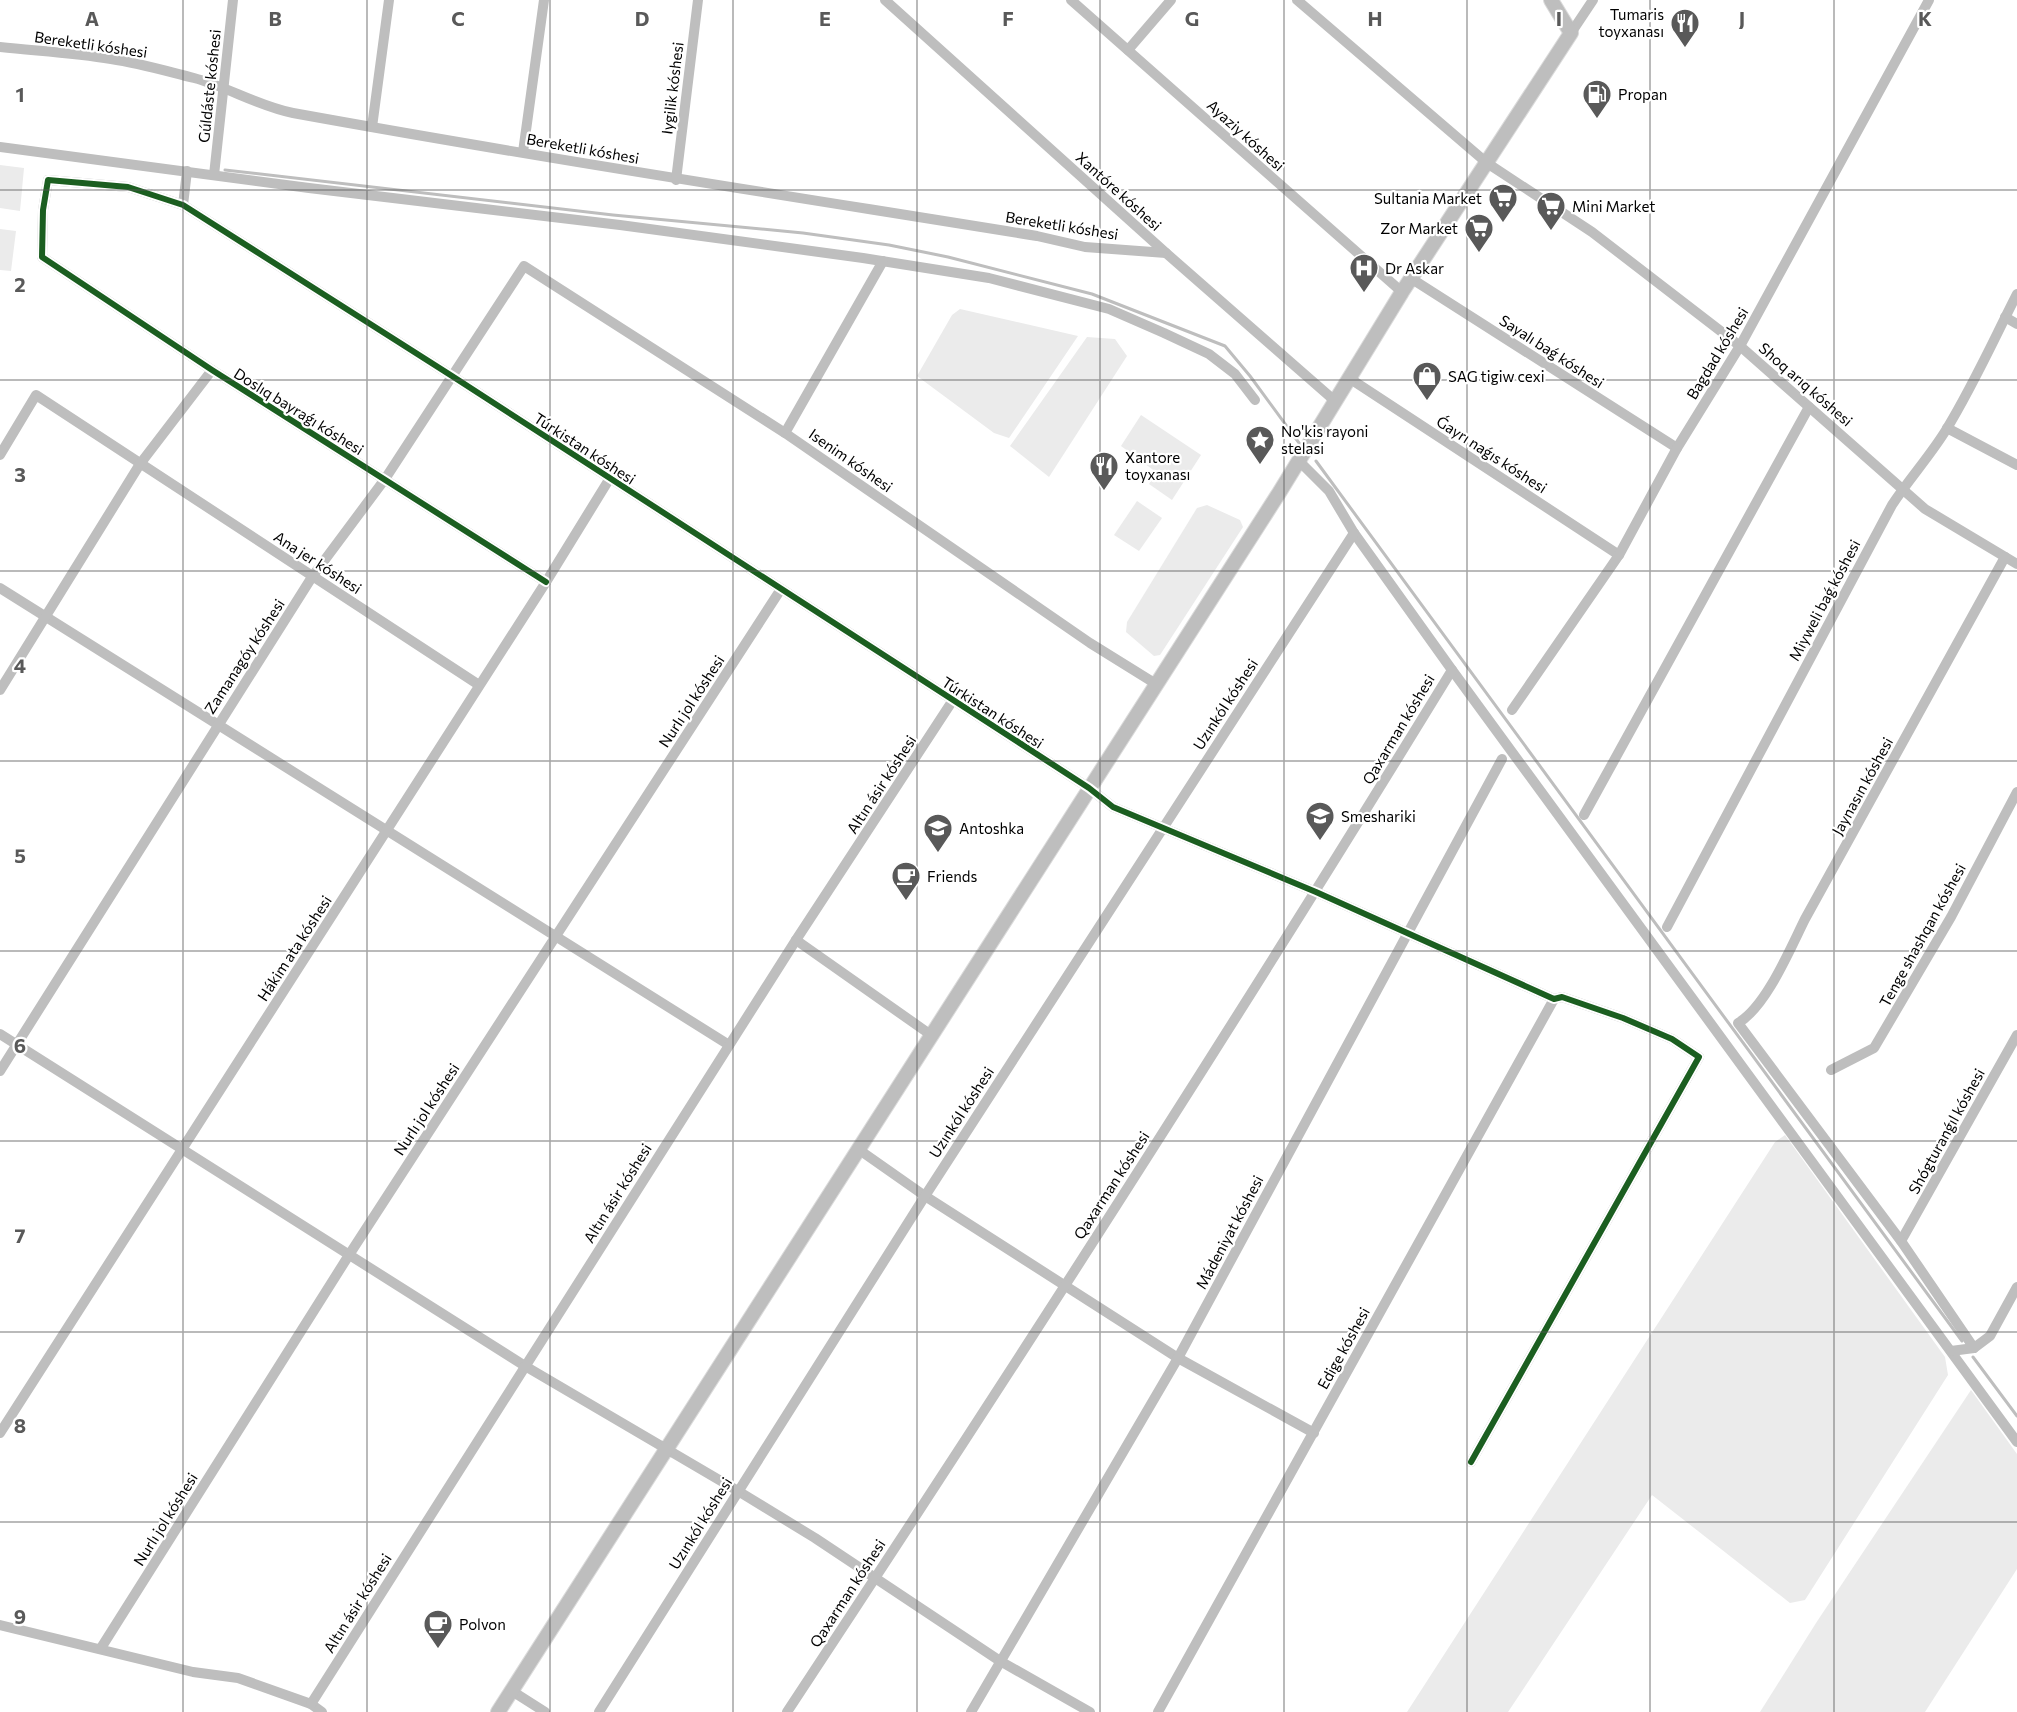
<svg xmlns="http://www.w3.org/2000/svg" width="2017" height="1712" font-family="Commissioner,sans-serif">
	<style>
		.green { fill: #ebebeb }
		.lines { fill: none; stroke-linecap: round; stroke-linejoin: round }
		.stream { stroke: #bebebe; stroke-width: 3 }
		.major-casing { stroke: #dbdbdb; stroke-width: 16 }
		.minor { stroke: #bebebe; stroke-width: 10 }
		.major { stroke: #bebebe; stroke-width: 14 }
		.cycleway-casing { stroke: #fff; stroke-width: 10 }
		.cycleway { stroke: #1b5e20; stroke-width: 6 }
		.grid { fill: none; stroke: #595959; stroke-width: 1.5; stroke-opacity: 0.55 }
		.labels { text-anchor: middle; dominant-baseline: central; stroke-width: 4.5; stroke-linejoin: round; paint-order: stroke }
		.poi-label { font-size: 15px; fill: #000; stroke: #fff; text-anchor: start }
		.street-label { font-size: 15px; fill: #000; stroke: #fff }
		.grid-label { font-size: 20px; text-anchor: middle; font-weight: bold; fill: #595959; stroke: #fff; stroke-width: 4.5; stroke-linejoin: round; paint-order: stroke }
	</style>
	<rect width="100%" height="100%" fill="#fff"/>
	<!-- green -->
	<g class="green">
		<path d="M 0,165 L 24,168 L 20,211 L 0,208 Z"/>
		<path d="M 0,229 L 16,231 L 11,271 L 0,270 Z"/>
		<path d="M 960,309 L 1078,336 L 1009,438 L 994,433 L 917,376 L 952,315 Z"/>
		<path d="M 1087,337 L 1115,339 L 1127,356 L 1049,477 L 1010,446 Z"/>
		<path d="M 1141,415 L 1201,455 L 1172,500 L 1149,484 L 1156,472 L 1121,446 Z"/>
		<path d="M 1137,501 L 1162,518 L 1139,551 L 1114,535 Z"/>
		<path d="M 1207,505 L 1240,520 L 1243,527 L 1160,655 L 1154,656 L 1126,632 L 1127,622 L 1197,508 Z"/>
		<path d="M 1785,1135 L 1945,1357 L 1948,1375 L 1805,1600 L 1790,1603 L 1652,1495 L 1508,1712 L 1407,1712 L 1775,1142 Z"/>
		<path d="M 1971,1390 L 2017,1454 L 2017,1569 L 1925,1712 L 1760,1712 L 1816,1623 Z"/>
	</g>
	<g class="lines">
		<!-- stream -->
		<g class="stream">
			<path d="M 225,170 L 613,215 L 803,233 L 889,245 L 948,257 L 1092,294 L 1225,346 L 1250,376 L 1302,447"/>
			<path d="M 1316,461 L 1962,1341"/>
			<path d="M 1973,1357 L 2017,1416"/>
		</g>
		<!-- major casing -->
		<g class="major-casing">
			<path id="major" d="M 498,1712 L 1279,493 L 1402,292 L 1571,33 L 1551,0"/>
		</g>
		<!-- minor -->
		<g class="minor">
			<path d="M 885,0 L 1166,253 L 1335,401"/>
			<path d="M 1071,0 L 1402,292"/>
			<path d="M 1297,0 L 1487,163 L 1592,232 L 1740,346 L 1925,509 L 2017,564"/>
			<path d="M 1571,33 L 1593,0"/>
			<path d="M 0,47 C 37,51 74,53 111,59 C 139,63 166,71 194,78 C 228,87 258,106 293,113 C 541,158 789,196 1037,236 L 1085,247 L 1166,253"/>
			<path d="M 1128,50 L 1171,0"/>
			<path d="M 372,127 L 389,0"/>
			<path d="M 0,147 L 309,188 L 620,225 L 863,258 L 989,278 L 1109,309 L 1164,333 L 1209,354 L 1235,374 L 1255,400"/>
			<path d="M 523,152 L 544,0"/>
			<path d="M 214,175 L 233,0"/>
			<path d="M 676,180 L 698,0"/>
			<path d="M 183,205 L 187,171"/>
			<path d="M 1412,279 L 1677,448"/>
			<path d="M 2005,317 L 2017,324"/>
			<path d="M 1349,378 L 1619,555"/>
			<path d="M 1947,428 L 2017,465"/>
			<path d="M 785,433 L 883,261"/>
			<path d="M 0,455 L 36,395 L 479,685"/>
			<path d="M 1299,461 L 1329,491 L 1354,533 L 1452,670 L 2017,1442"/>
			<path d="M 546,582 L 212,370 L 42,257 L 43,210 L 48,180 L 128,187 L 183,205 L 452,376 L 964,707 L 1089,788 L 1113,807 L 1316,892 L 1554,999 L 1562,997 L 1623,1018 L 1672,1039 L 1699,1057 L 1471,1462"/>
			<path d="M 0,588 L 729,1045"/>
			<path d="M 0,690 L 140,464 L 212,370"/>
			<path d="M 1512,710 L 1619,555 L 1677,448 L 1740,346 L 1929,0"/>
			<path d="M 1584,815 L 1809,407"/>
			<path d="M 1667,927 L 1892,505 C 1909,479 1930,456 1946,430 C 1973,386 1994,339 2017,294"/>
			<path d="M 796,940 L 931,1035"/>
			<path d="M 0,1034 L 525,1366 L 738,1491 L 815,1538 L 1000,1661 L 1090,1712"/>
			<path d="M 1831,1070 L 1874,1048 L 1951,917 L 2017,792"/>
			<path d="M 0,1071 L 312,577 L 385,479 L 524,266 L 785,433 L 1090,643 L 1156,684"/>
			<path d="M 858,1149 L 925,1196 L 1178,1358 L 1314,1433"/>
			<path d="M 1901,1241 L 2017,1035"/>
			<path d="M 1974,1348 L 1901,1241 L 1738,1023 C 1766,1007 1790,949 1805,919 L 2005,557"/>
			<path d="M 1951,1351 L 1974,1348 L 1990,1336 L 2017,1287"/>
			<path d="M 0,1433 L 546,582 L 610,478"/>
			<path d="M 0,1625 L 193,1672 L 238,1678 L 311,1704 L 322,1712"/>
			<path d="M 101,1648 L 349,1255 L 781,589"/>
			<path d="M 512,1691 L 545,1712"/>
			<path d="M 311,1704 L 796,940 L 953,700"/>
			<path d="M 599,1712 L 925,1196 L 1354,533"/>
			<path d="M 787,1712 C 1014,1368 1237,1021 1452,670"/>
			<path d="M 971,1712 L 1178,1358 L 1502,759"/>
			<path d="M 1158,1712 L 1554,999"/>
		</g>
		<!-- major -->
		<use href="#major" class="major"/>
		<!-- cycleway casing -->
		<g class="cycleway-casing">
			<path id="cycleway" d="M 546,582 L 212,370 L 42,257 L 43,210 L 48,180 L 128,187 L 183,205 L 452,376 L 964,707 L 1089,788 L 1113,807 L 1316,892 L 1554,999 L 1562,997 L 1623,1018 L 1672,1039 L 1699,1057 L 1471,1462"/>
		</g>
		<!-- cycleway -->
		<use href="#cycleway" class="cycleway"/>
	</g>
	<!-- grid -->
	<path class="grid" d="M 183,0 L 183,1712M 367,0 L 367,1712M 550,0 L 550,1712M 733,0 L 733,1712M 917,0 L 917,1712M 1100,0 L 1100,1712M 1284,0 L 1284,1712M 1467,0 L 1467,1712M 1650,0 L 1650,1712M 1834,0 L 1834,1712M 0,190 L 2017,190M 0,380 L 2017,380M 0,571 L 2017,571M 0,761 L 2017,761M 0,951 L 2017,951M 0,1141 L 2017,1141M 0,1332 L 2017,1332M 0,1522 L 2017,1522"/>
	<!-- icons -->
	<defs>
		<g id="restaurant-pin" transform="scale(1.5)"><path d="M0 17L-7.5 6A9.5 9.5 0 1 1 7.5 6Z" fill="#595959" stroke="#fff"/><path d="M-5-6h1v4h1v-4h1v4h1v-4h1v5L-1.5 .5V6h-2V.5L-5-1ZM5-6V6H3V1.5H1.5Q1.5-4 5-6Z" fill="#fff"/></g>
		<g id="fuel-pin" transform="scale(1.5)"><path d="M0 17L-7.5 6A9.5 9.5 0 1 1 7.5 6Z" fill="#595959" stroke="#fff"/><path d="M-5.5-6h7V0h2V4h1.3V-2.5L3-4.5l.8-.8L6-3V5H2.5V1h-1V6h-7ZM-4.2-4.7v3.2H.2V-4.7Z" fill="#fff"/></g>
		<g id="supermarket-pin" transform="scale(1.5)"><path d="M0 17L-7.5 6A9.5 9.5 0 1 1 7.5 6Z" fill="#595959" stroke="#fff"/><path d="M-6-5.5h2.5l.6 2H6L4.5 2H-2.5L-4.4-4H-6ZM-1.5 3.2a1.3 1.3 0 1 0 .1 0ZM3 3.2a1.3 1.3 0 1 0 .1 0Z" fill="#fff"/></g>
		<g id="hospital-pin" transform="scale(1.5)"><path d="M0 17L-7.5 6A9.5 9.5 0 1 1 7.5 6Z" fill="#595959" stroke="#fff"/><path d="M-5-5h3v3.5h4V-5h3V5h-3V1.5h-4V5h-3Z" fill="#fff"/></g>
		<g id="shop-pin" transform="scale(1.5)"><path d="M0 17L-7.5 6A9.5 9.5 0 1 1 7.5 6Z" fill="#595959" stroke="#fff"/><path d="M-5-2.5h2.3a2.7 3.5 0 0 1 5.4 0H5L5.5 6h-11ZM-1.5-2.5h3a1.5 2.3 0 0 0-3 0Z" fill="#fff"/></g>
		<g id="sight-pin" transform="scale(1.5)"><path d="M0 17L-7.5 6A9.5 9.5 0 1 1 7.5 6Z" fill="#595959" stroke="#fff"/><path d="M0-6L1.8-2.2L6-1.7L2.9 1.2L3.7 5.4L0 3.3L-3.7 5.4L-2.9 1.2L-6-1.7L-1.8-2.2Z" fill="#fff"/></g>
		<g id="school-pin" transform="scale(1.5)"><path d="M0 17L-7.5 6A9.5 9.5 0 1 1 7.5 6Z" fill="#595959" stroke="#fff"/><path d="M0-5L7-2L0 1L-7-2ZM-4 1L0 2.5L4 1V4Q0 6-4 4Z" fill="#fff"/></g>
		<g id="cafe-pin" transform="scale(1.5)"><path d="M0 17L-7.5 6A9.5 9.5 0 1 1 7.5 6Z" fill="#595959" stroke="#fff"/><path d="M-5.5-4.5H6V0H3Q3 3.5 0 3.5H-2.5Q-5.5 3.5-5.5 0ZM3-3.2v2h1.7v-2ZM-6 4.5H4V6H-6Z" fill="#fff"/></g>
	</defs>
	<g fill-rule="evenodd">
		<use href="#restaurant-pin" x="1685" y="23"/>
		<use href="#fuel-pin" x="1597" y="94"/>
		<use href="#supermarket-pin" x="1503" y="198"/>
		<use href="#supermarket-pin" x="1551" y="206"/>
		<use href="#supermarket-pin" x="1479" y="228"/>
		<use href="#hospital-pin" x="1364" y="268"/>
		<use href="#shop-pin" x="1427" y="376"/>
		<use href="#sight-pin" x="1260" y="440"/>
		<use href="#restaurant-pin" x="1104" y="466"/>
		<use href="#school-pin" x="1320" y="816"/>
		<use href="#school-pin" x="938" y="828"/>
		<use href="#cafe-pin" x="906" y="876"/>
		<use href="#cafe-pin" x="438" y="1624"/>
	</g>
	<g class="labels">
		<!-- poi labels -->
		<g class="poi-label">
			<text x="1664" y="14" text-anchor="end">Tumaris<tspan x="1664" dy="17">toyxanası</tspan></text>
			<text x="1618" y="94">Propan</text>
			<text x="1482" y="198" text-anchor="end">Sultania Market</text>
			<text x="1572" y="206">Mini Market</text>
			<text x="1458" y="228" text-anchor="end">Zor Market</text>
			<text x="1385" y="268">Dr Askar</text>
			<text x="1448" y="376">SAG tigiw cexi</text>
			<text x="1281" y="431">No'kis rayoni<tspan x="1281" dy="17">stelasi</tspan></text>
			<text x="1125" y="457">Xantore<tspan x="1125" dy="17">toyxanası</tspan></text>
			<text x="1341" y="816">Smeshariki</text>
			<text x="959" y="828">Antoshka</text>
			<text x="927" y="876">Friends</text>
			<text x="459" y="1624">Polvon</text>
		</g>
		<!-- street labels -->
		<g class="street-label">
			<text transform="translate(91 44) rotate(8)">Bereketli kóshesi</text>
			<text transform="translate(209 86) rotate(-84)">Gúldáste kóshesi</text>
			<text transform="translate(672 88) rotate(-83)">Iygilik kóshesi</text>
			<text transform="translate(1246 135) rotate(42)">Ayaziy kóshesi</text>
			<text transform="translate(583 148) rotate(10)">Bereketli kóshesi</text>
			<text transform="translate(1119 191) rotate(42)">Xantóre kóshesi</text>
			<text transform="translate(1062 225) rotate(9)">Bereketli kóshesi</text>
			<text transform="translate(1552 351) rotate(33)">Sayalı baǵ kóshesi</text>
			<text transform="translate(1717 353) rotate(-59)">Bagdad kóshesi</text>
			<text transform="translate(1806 384) rotate(41)">Shoq arıq kóshesi</text>
			<text transform="translate(299 411) rotate(32)">Doslıq bayraǵı kóshesi</text>
			<text transform="translate(585 448) rotate(33)">Túrkistan kóshesi</text>
			<text transform="translate(1492 454) rotate(33)">Ǵayrı naǵıs kóshesi</text>
			<text transform="translate(851 460) rotate(35)">Isenim kóshesi</text>
			<text transform="translate(318 562) rotate(33)">Ana jer kóshesi</text>
			<text transform="translate(1824 600) rotate(-62)">Miyweli baǵ kóshesi</text>
			<text transform="translate(244 656) rotate(-57)">Zamanagóy kóshesi</text>
			<text transform="translate(691 701) rotate(-57)">Nurlı jol kóshesi</text>
			<text transform="translate(1225 704) rotate(-57)">Uzınkól kóshesi</text>
			<text transform="translate(993 712) rotate(33)">Túrkistan kóshesi</text>
			<text transform="translate(1398 729) rotate(-59)">Qaxarman kóshesi</text>
			<text transform="translate(881 784) rotate(-57)">Altın ásir kóshesi</text>
			<text transform="translate(1862 786) rotate(-61)">Jaynasın kóshesi</text>
			<text transform="translate(1922 935) rotate(-61)">Tenge shashqan kóshesi</text>
			<text transform="translate(294 948) rotate(-57)">Hákim ata kóshesi</text>
			<text transform="translate(426 1109) rotate(-57)">Nurlı jol kóshesi</text>
			<text transform="translate(961 1112) rotate(-57)">Uzınkól kóshesi</text>
			<text transform="translate(1946 1131) rotate(-61)">Shógturanǵıl kóshesi</text>
			<text transform="translate(1111 1185) rotate(-57)">Qaxarman kóshesi</text>
			<text transform="translate(617 1193) rotate(-58)">Altın ásir kóshesi</text>
			<text transform="translate(1229 1232) rotate(-62)">Mádeniyat kóshesi</text>
			<text transform="translate(1343 1348) rotate(-61)">Edige kóshesi</text>
			<text transform="translate(165 1519) rotate(-58)">Nurlı jol kóshesi</text>
			<text transform="translate(700 1523) rotate(-58)">Uzınkól kóshesi</text>
			<text transform="translate(847 1593) rotate(-57)">Qaxarman kóshesi</text>
			<text transform="translate(357 1603) rotate(-58)">Altın ásir kóshesi</text>
		</g>
	</g>
	<g class="grid-label">
		<text x="92" y="26">A</text>
		<text x="275" y="26">B</text>
		<text x="458" y="26">C</text>
		<text x="642" y="26">D</text>
		<text x="825" y="26">E</text>
		<text x="1008" y="26">F</text>
		<text x="1192" y="26">G</text>
		<text x="1375" y="26">H</text>
		<text x="1559" y="26">I</text>
		<text x="1742" y="26">J</text>
		<text x="1925" y="26">K</text>
		<text x="20" y="102">1</text>
		<text x="20" y="292">2</text>
		<text x="20" y="482">3</text>
		<text x="20" y="673">4</text>
		<text x="20" y="863">5</text>
		<text x="20" y="1053">6</text>
		<text x="20" y="1243">7</text>
		<text x="20" y="1433">8</text>
		<text x="20" y="1624">9</text>
	</g>
</svg>
